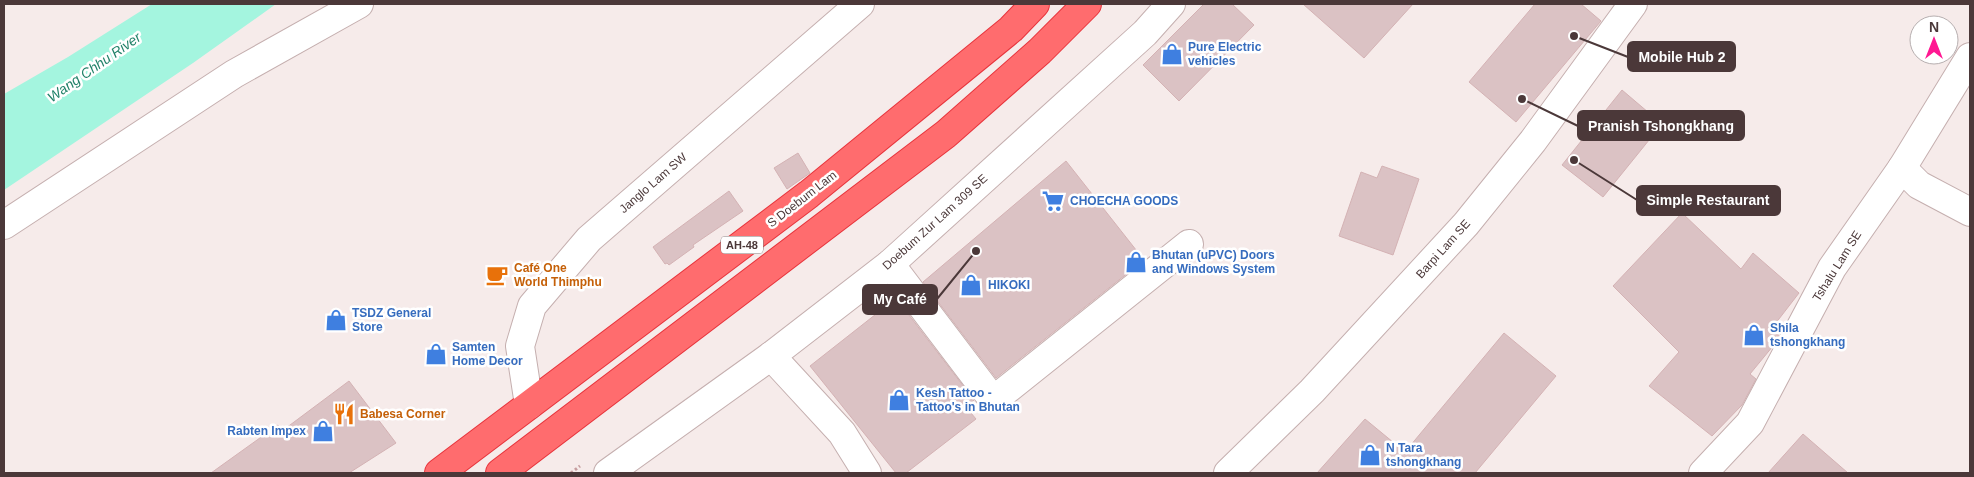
<svg xmlns="http://www.w3.org/2000/svg" width="1974" height="477" font-family="Helvetica,sans-serif">
	<style>
		.water { fill: #a4f5df }
		.building { fill: #dbc2c4; stroke: #d4b2b4 }
		.lines { fill: none; stroke-linecap: round; stroke-linejoin: round }
		.minor-casing { stroke: #c5afaf; stroke-width: 30 }
		.highway-casing { stroke: #e7343c; stroke-width: 30 }
		.path { stroke: #c59c9e; stroke-width: 3; stroke-dasharray: 2.5 2.5; stroke-linecap: butt }
		.minor { stroke: #fff; stroke-width: 28 }
		.highway { stroke: #ff6c6e; stroke-width: 28 }
		.labels { text-anchor: middle; dominant-baseline: central; stroke-width: 5; stroke-linejoin: round; paint-order: stroke }
		.shield { fill: #fff; stroke: #817474; stroke-width: 1 }
		.shield-label { font-size: 11px; font-weight: bold; fill: #4b3839 }
		.shop-label { font-size: 12px; font-weight: bold; fill: #366cbe; stroke: #fff; text-anchor: start }
		.street-label { font-size: 12px; fill: #4b3839; stroke: #fff }
		.food-label { font-size: 12px; font-weight: bold; fill: #c56008; stroke: #fff; text-anchor: start }
		.water-label { font-size: 14px; font-style: italic; fill: #218269; stroke: #fff }
		.leader { fill: none; stroke: #4b3839; stroke-width: 2 }
		.callout-dot { fill: #4b3839; stroke: #fff; stroke-width: 2 }
		.callout { fill: #4b3839; stroke: #4b3839; stroke-width: 2 }
		.callout-label { font-size: 14px; text-anchor: middle; font-weight: bold; fill: #fff }
	</style>
	<rect width="100%" height="100%" fill="#f6ebea"/>
	<!-- water -->
	<path class="water" d="M 152,4 L 276,4 L 193,63 L 4,190 L 4,94 L 68,57 Z"/>
	<!-- building -->
	<g class="building">
		<path d="M 1204,4 L 1232,4 L 1254,25 L 1179,101 L 1143,65 Z"/>
		<path d="M 1303,4 L 1413,4 L 1364,58 Z"/>
		<path d="M 1535,4 L 1581,4 L 1601,21 L 1516,122 L 1469,82 Z"/>
		<path d="M 1622,90 L 1662,124 L 1603,197 L 1562,165 Z"/>
		<path d="M 798,153 L 810,173 L 787,189 L 774,168 Z"/>
		<path d="M 1066,161 L 1144,260 L 996,378 L 923,282 Z"/>
		<path d="M 1382,166 L 1419,179 L 1393,255 L 1339,236 L 1361,172 L 1377,178 Z"/>
		<path d="M 729,191 L 743,211 L 693,245 L 694,247 L 669,265 L 667,263 L 665,264 L 653,247 Z"/>
		<path d="M 1682,213 L 1741,269 L 1753,253 L 1799,293 L 1772,328 L 1779,334 L 1773,346 L 1750,374 L 1756,379 L 1742,405 L 1712,436 L 1649,386 L 1679,352 L 1613,286 Z"/>
		<path d="M 899,302 L 974,400 L 966,407 L 976,419 L 906,473 L 896,473 L 810,366 L 885,307 L 888,311 Z"/>
		<path d="M 1504,333 L 1556,376 L 1475,473 L 1317,473 L 1365,419 L 1405,452 Z"/>
		<path d="M 349,381 L 396,443 L 349,473 L 211,473 L 278,425 L 282,431 Z"/>
		<path d="M 1803,434 L 1848,473 L 1768,473 Z"/>
	</g>
	<g class="lines">
		<!-- minor casing -->
		<g class="minor-casing">
			<g id="minor">
				<path d="M 1902,168 L 1919,185 L 1970,212"/>
				<path d="M 4,225 L 234,74 L 359,4"/>
				<path d="M 890,264 L 987,392 L 994,397 L 1000,395 L 1189,244"/>
				<path d="M 771,356 L 842,433 L 867,473"/>
				<path d="M 529,405 L 520,346 L 532,306 L 589,239 L 860,4"/>
				<path d="M 608,473 L 771,356 L 890,264 L 1145,33 L 1171,4"/>
				<path d="M 1228,473 L 1312,391 L 1466,224 L 1533,141 L 1633,4"/>
				<path d="M 1703,473 L 1750,423 L 1832,268 L 1902,168 L 1970,57"/>
			</g>
		</g>
		<!-- highway casing -->
		<g class="highway-casing">
			<g id="highway">
				<path d="M 439,473 L 809,194 L 1011,29 L 1035,4"/>
				<path d="M 500,473 L 946,134 L 1040,51 L 1087,4"/>
			</g>
		</g>
		<!-- path -->
		<path class="path" d="M 571,473 L 580,466"/>
		<!-- minor -->
		<use href="#minor" class="minor"/>
		<!-- highway -->
		<use href="#highway" class="highway"/>
	</g>
	<!-- icons -->
	<defs>
		<g id="shop-bare" transform="scale(1.725)"><path d="M-5-2.5h2.3a2.7 3.5 0 0 1 5.4 0H5L5.5 6h-11ZM-1.5-2.5h3a1.5 2.3 0 0 0-3 0Z" fill="#3f7fe0" stroke="#fff" stroke-width="2.5" paint-order="stroke"/></g>
		<g id="supermarket-bare" transform="scale(1.725)"><path d="M-6-5.5h2.5l.6 2H6L4.5 2H-2.5L-4.4-4H-6ZM-1.5 3.2a1.3 1.3 0 1 0 .1 0ZM3 3.2a1.3 1.3 0 1 0 .1 0Z" fill="#3f7fe0" stroke="#fff" stroke-width="2.5" paint-order="stroke"/></g>
		<g id="cafe-bare" transform="scale(1.725)"><path d="M-5.5-4.5H6V0H3Q3 3.5 0 3.5H-2.5Q-5.5 3.5-5.5 0ZM3-3.2v2h1.7v-2ZM-6 4.5H4V6H-6Z" fill="#e8710a" stroke="#fff" stroke-width="2.5" paint-order="stroke"/></g>
		<g id="restaurant-bare" transform="scale(1.725)"><path d="M-5-6h1v4h1v-4h1v4h1v-4h1v5L-1.5 .5V6h-2V.5L-5-1ZM5-6V6H3V1.5H1.5Q1.5-4 5-6Z" fill="#e8710a" stroke="#fff" stroke-width="2.5" paint-order="stroke"/></g>
	</defs>
	<g fill-rule="evenodd">
		<use href="#shop-bare" x="1172" y="54"/>
		<use href="#supermarket-bare" x="1053" y="201"/>
		<use href="#shop-bare" x="1136" y="262"/>
		<use href="#cafe-bare" x="497" y="275"/>
		<use href="#shop-bare" x="971" y="285"/>
		<use href="#shop-bare" x="336" y="320"/>
		<use href="#shop-bare" x="1754" y="335"/>
		<use href="#shop-bare" x="436" y="354"/>
		<use href="#shop-bare" x="899" y="400"/>
		<use href="#restaurant-bare" x="344" y="414"/>
		<use href="#shop-bare" x="323" y="431"/>
		<use href="#shop-bare" x="1370" y="455"/>
	</g>
	<g class="labels">
		<!-- shield labels -->
		<rect class="shield" x="721" y="236.5" width="42" height="17" rx="4"/>
		<g class="shield-label">
			<text x="742" y="245">AH-48</text>
		</g>
		<!-- shop labels -->
		<g class="shop-label">
			<text x="1188" y="47">Pure Electric<tspan x="1188" dy="14">vehicles</tspan></text>
			<text x="1070" y="201">CHOECHA GOODS</text>
			<text x="1152" y="255">Bhutan (uPVC) Doors<tspan x="1152" dy="14">and Windows System</tspan></text>
			<text x="988" y="285">HIKOKI</text>
			<text x="352" y="313">TSDZ General<tspan x="352" dy="14">Store</tspan></text>
			<text x="1770" y="328">Shila<tspan x="1770" dy="14">tshongkhang</tspan></text>
			<text x="452" y="347">Samten<tspan x="452" dy="14">Home Decor</tspan></text>
			<text x="916" y="393">Kesh Tattoo -<tspan x="916" dy="14">Tattoo's in Bhutan</tspan></text>
			<text x="306" y="431" text-anchor="end">Rabten Impex</text>
			<text x="1386" y="448">N Tara<tspan x="1386" dy="14">tshongkhang</tspan></text>
		</g>
		<!-- street labels -->
		<g class="street-label">
			<text transform="translate(653 183) rotate(-41)">Janglo Lam SW</text>
			<text transform="translate(802 199) rotate(-38)">S Doebum Lam</text>
			<text transform="translate(935 222) rotate(-42)">Doebum Zur Lam 309 SE</text>
			<text transform="translate(1443 249) rotate(-48)">Barpi Lam SE</text>
			<text transform="translate(1837 266) rotate(-58)">Tshalu Lam SE</text>
		</g>
		<!-- food labels -->
		<g class="food-label">
			<text x="514" y="268">Café One<tspan x="514" dy="14">World Thimphu</tspan></text>
			<text x="360" y="414">Babesa Corner</text>
		</g>
		<!-- water labels -->
		<g class="water-label">
			<text transform="translate(94 67) rotate(-35)">Wang Chhu River</text>
		</g>
	</g>
	<!-- callouts -->
	<path class="leader" d="M1574 36L1628 57M1522 99L1578 126M1574 160L1637 200M976 251L937 299"/>
	<g class="callout-dot">
		<circle cx="1574" cy="36" r="5"/>
		<circle cx="1522" cy="99" r="5"/>
		<circle cx="1574" cy="160" r="5"/>
		<circle cx="976" cy="251" r="5"/>
	</g>
	<g class="callout">
		<rect x="1628" y="42" width="107" height="29" rx="5"/>
		<rect x="1578" y="111" width="166" height="29" rx="5"/>
		<rect x="1637" y="186" width="143" height="29" rx="5"/>
		<rect x="863" y="285" width="74" height="29" rx="5"/>
	</g>
	<g class="callout-label">
		<text x="1682" y="62">Mobile Hub 2</text>
		<text x="1661" y="131">Pranish Tshongkhang</text>
		<text x="1708" y="205">Simple Restaurant</text>
		<text x="900" y="304">My Café</text>
	</g>
	<!-- border -->
	<rect width="1974" height="477" fill="none" stroke="#4b3839" stroke-width="10"/>
	<!-- north arrow -->
	<g transform="translate(1934 40)"><circle r="24" fill="#ffffff" stroke="#b7afb0"/>
	<path d="M0-4L9 19L0 12L-9 19Z" fill="#ff1892"/>
	<text y="-8" font-size="14" font-weight="bold" text-anchor="middle" fill="#4b3839">N</text>
	</g>
</svg>
